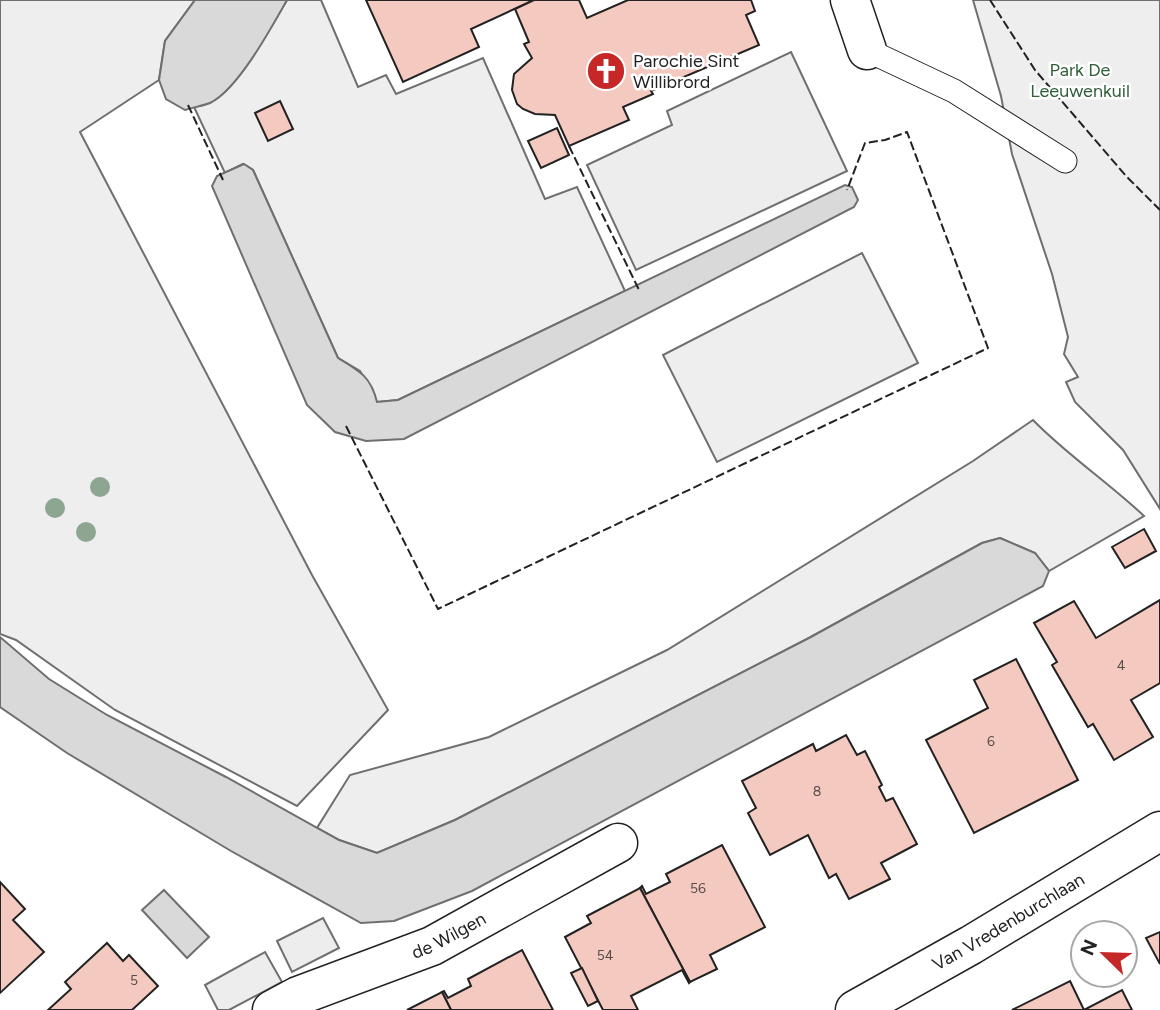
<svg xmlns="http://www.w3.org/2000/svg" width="1160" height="1010" font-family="Figtree,sans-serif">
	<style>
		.green { fill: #eee; stroke: #6f6f6f; stroke-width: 2 }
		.parking { fill: #ededed; stroke: #6f6f6f; stroke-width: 2 }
		.water { fill: #d9d9d9; stroke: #6f6f6f; stroke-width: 2 }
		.building { fill: #f3c9c0; stroke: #222; stroke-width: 2 }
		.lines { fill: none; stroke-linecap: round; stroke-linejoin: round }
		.lane-casing { stroke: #222; stroke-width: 25 }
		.street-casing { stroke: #222; stroke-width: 41 }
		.lane { stroke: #fff; stroke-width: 23 }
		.street { stroke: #fff; stroke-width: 38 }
		.fence { stroke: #222; stroke-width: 2; stroke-dasharray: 9 3.5; stroke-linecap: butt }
		.tree { fill: #8da692 }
		.labels { text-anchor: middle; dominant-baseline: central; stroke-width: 5; stroke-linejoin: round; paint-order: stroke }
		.number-label { font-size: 14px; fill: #564c4a }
		.poi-label { font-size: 18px; fill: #222; stroke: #fff; text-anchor: start }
		.park-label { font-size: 18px; fill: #2f5e38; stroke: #fff }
		.street-label { font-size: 18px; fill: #222; stroke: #fff }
	</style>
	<rect width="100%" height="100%" fill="#fff"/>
	<!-- green -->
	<g class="green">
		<path d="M 0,0 L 195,0 L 165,41 L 159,80 L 80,132 L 312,575 L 388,710 L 297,806 L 115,710 L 16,640 L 0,634 Z"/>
		<path d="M 287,0 L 321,0 L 358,87 L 386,75 L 396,94 L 483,58 L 545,199 L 577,187 L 625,291 L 398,400 L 377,402 L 360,371 L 338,358 L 253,170 L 243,164 L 225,173 L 194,107 C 199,106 205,105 210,102 C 238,89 271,27 287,0 Z"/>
		<path d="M 973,0 L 1160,0 L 1160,509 L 1123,450 L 1075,402 L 1066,382 L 1078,377 L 1064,354 L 1068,337 L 1052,274 L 1012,154 L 1001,96 Z"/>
		<path d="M 862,253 L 918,363 L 717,462 L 663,355 Z"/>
		<path d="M 1033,420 C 1067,455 1108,482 1144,516 L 1049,571 L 1035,553 L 1000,538 L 982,543 L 809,638 L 455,820 L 377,853 L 339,840 L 317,828 L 350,775 L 489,737 L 667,650 L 973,461 Z"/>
	</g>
	<!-- parking -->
	<g class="parking">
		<path d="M 791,52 L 847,171 L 636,270 L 587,165 L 672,125 L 667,111 Z"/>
		<path d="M 323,918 L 339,948 L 292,972 L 277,941 Z"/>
		<path d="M 265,952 L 282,982 L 229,1010 L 218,1010 L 205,985 Z"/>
	</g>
	<!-- water -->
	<g class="water">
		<path d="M 195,0 L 287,0 C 271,28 240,86 212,102 C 204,106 193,107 185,110 L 166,99 L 159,80 L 165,41 Z"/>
		<path d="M 244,164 L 253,170 L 338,358 C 360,371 371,377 377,402 L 398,400 L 845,185 L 852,187 L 858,200 L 854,207 L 404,439 L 366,441 L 335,432 L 307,405 L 212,186 L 217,176 Z"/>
		<path d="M 1000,538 L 1035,553 L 1049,571 L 1043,586 L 472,891 L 394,921 L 361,923 L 231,851 L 67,753 L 0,707 L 0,637 L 49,679 L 107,715 L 226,777 L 339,840 L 377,853 L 455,820 L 809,638 L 982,543 Z"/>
		<path d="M 164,890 L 209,937 L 187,958 L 142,910 Z"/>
	</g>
	<!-- building -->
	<g class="building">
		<path d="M 366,0 L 534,0 L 471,29 L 479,47 L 403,82 Z"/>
		<path d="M 534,0 L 579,0 L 587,18 L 628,0 L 751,0 L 755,11 L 746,15 L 759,45 L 651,91 L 653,94 L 623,107 L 629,120 L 569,146 L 555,115 L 535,114 L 523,109 L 517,104 L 512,90 L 514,74 L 532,58 L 524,44 L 529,42 L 515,9 Z"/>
		<path d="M 280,101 L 293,129 L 268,141 L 255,113 Z"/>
		<path d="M 557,128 L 569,155 L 541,168 L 528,141 Z"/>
		<path d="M 1144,529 L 1156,551 L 1125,568 L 1112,547 Z"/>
		<path d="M 1160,600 L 1160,683 L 1131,700 L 1153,737 L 1114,760 L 1093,724 L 1088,727 L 1052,665 L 1057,662 L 1034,623 L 1074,601 L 1096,638 Z"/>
		<path d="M 1016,659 L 1078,780 L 974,833 L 926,740 L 988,708 L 974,680 Z"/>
		<path d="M 846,735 L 857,755 L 865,751 L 882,785 L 879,787 L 886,801 L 893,798 L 917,844 L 881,863 L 890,879 L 849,899 L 836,874 L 829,878 L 808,835 L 770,855 L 748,813 L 756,808 L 742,781 L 813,744 L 816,751 Z"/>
		<path d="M 722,845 L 765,927 L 710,955 L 717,969 L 690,982 L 640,888 L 642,886 L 646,894 L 670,882 L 666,874 Z"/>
		<path d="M 0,882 L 25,909 L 13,920 L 44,952 L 0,993 Z"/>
		<path d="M 640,888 L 690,982 L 689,983 L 682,970 L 631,996 L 638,1010 L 603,1010 L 565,937 L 591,923 L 587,916 Z"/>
		<path d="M 1160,932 L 1160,964 L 1146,938 Z"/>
		<path d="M 107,943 L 123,961 L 129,955 L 158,986 L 132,1010 L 48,1010 L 71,989 L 65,982 Z"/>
		<path d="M 522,950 L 553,1010 L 451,1010 L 442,992 L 444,991 L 448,998 L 471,986 L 468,979 Z"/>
		<path d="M 582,968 L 598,1001 L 588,1006 L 571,973 Z"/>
		<path d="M 1070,981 L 1084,1010 L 1122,990 L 1132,1010 L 1012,1010 Z"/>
		<path d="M 442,992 L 451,1010 L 407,1010 Z"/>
	</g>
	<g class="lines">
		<!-- lane casing -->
		<g class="lane-casing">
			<path id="lane" d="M 867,50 L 954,91 L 1065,161"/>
		</g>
		<!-- street casing -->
		<g class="street-casing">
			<g id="street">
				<path d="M 850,0 L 867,50"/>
				<path id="s1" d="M 272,1010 L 298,996 L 432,946 L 618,843"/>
				<path id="s2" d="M 855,1010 L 971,945 L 1160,831"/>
			</g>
		</g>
		<!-- lane -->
		<use href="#lane" class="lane"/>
		<!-- street -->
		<use href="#street" class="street"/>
		<!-- fence -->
		<g class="fence">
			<path d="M 990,0 L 1035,70 L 1126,176 L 1160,210"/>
			<path d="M 188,105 L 223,180"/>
			<path d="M 569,146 L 640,292"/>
			<path d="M 346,426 L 438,609 L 988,348 L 907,132 L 885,140 L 865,143 L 847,190"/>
		</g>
	</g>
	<!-- trees -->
	<g class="tree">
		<circle cx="100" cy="487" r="10"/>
		<circle cx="55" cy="508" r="10"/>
		<circle cx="86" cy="532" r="10"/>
	</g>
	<!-- icons -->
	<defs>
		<g id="church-disc" transform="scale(2.0125)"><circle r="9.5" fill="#c62828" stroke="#fff"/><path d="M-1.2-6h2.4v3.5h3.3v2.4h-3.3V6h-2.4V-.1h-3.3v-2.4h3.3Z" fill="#fff"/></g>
	</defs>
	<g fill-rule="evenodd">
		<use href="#church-disc" x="606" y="71"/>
	</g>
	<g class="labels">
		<!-- number labels -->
		<g class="number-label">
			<text x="1121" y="665">4</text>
			<text x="991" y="741">6</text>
			<text x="817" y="791">8</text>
			<text x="698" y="888">56</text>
			<text x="605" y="955">54</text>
			<text x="134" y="980">5</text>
		</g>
		<!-- poi labels -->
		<g class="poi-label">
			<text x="633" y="61">Parochie Sint<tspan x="633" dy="21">Willibrord</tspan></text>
		</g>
		<!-- park labels -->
		<g class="park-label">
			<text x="1080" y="70">Park De<tspan x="1080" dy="21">Leeuwenkuil</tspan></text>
		</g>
		<!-- street labels -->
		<g class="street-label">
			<text stroke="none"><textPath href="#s2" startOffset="177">Van Vredenburchlaan</textPath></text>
			<text stroke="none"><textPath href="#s1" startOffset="192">de Wilgen</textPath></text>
		</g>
	</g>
	<!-- north arrow -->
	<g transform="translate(1104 954) rotate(293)"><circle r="33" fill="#ffffff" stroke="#a7a7a7" stroke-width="2"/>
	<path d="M0-5L12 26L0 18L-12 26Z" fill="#c62828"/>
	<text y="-10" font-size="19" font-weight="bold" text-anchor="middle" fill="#222222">N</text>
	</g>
</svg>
